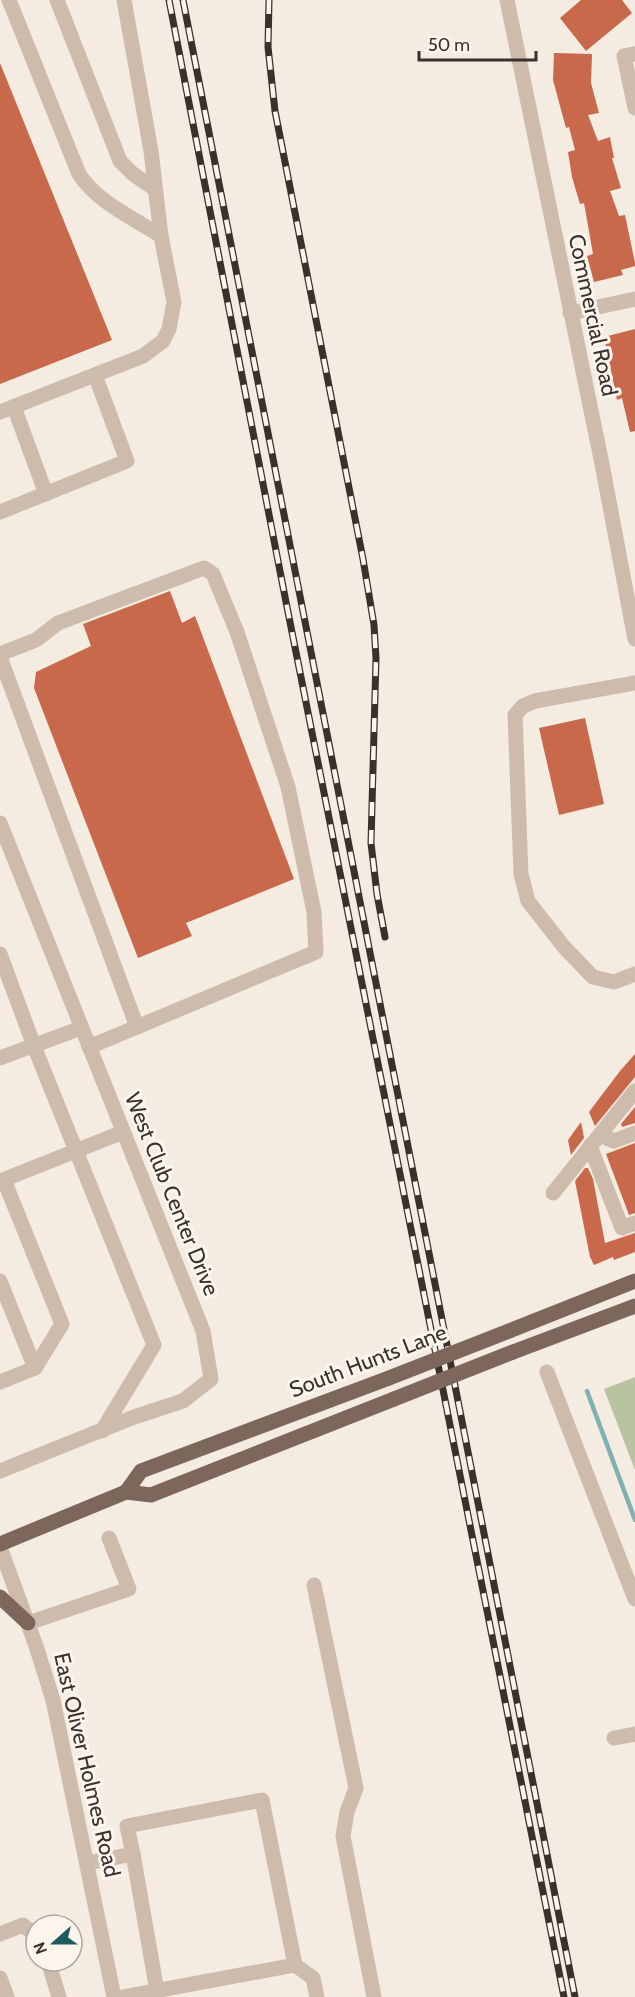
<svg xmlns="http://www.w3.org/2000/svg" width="635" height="1997" font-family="Cabin,sans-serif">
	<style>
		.green { fill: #b8c4a0 }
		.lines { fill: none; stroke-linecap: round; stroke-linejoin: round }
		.stream { stroke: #7fb0b2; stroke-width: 4.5 }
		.building { fill: #c8694b }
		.minor { stroke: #cdbbac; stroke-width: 15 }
		.major { stroke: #7d675c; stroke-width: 15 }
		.rail-casing { stroke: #3b302b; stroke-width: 7 }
		.rail { stroke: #fbf5ee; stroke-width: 4.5; stroke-dasharray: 14; stroke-linecap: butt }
		.major-bridge { stroke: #7d675c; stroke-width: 15 }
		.labels { text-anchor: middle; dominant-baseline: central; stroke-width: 6; stroke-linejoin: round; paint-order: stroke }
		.street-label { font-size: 22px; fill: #3b302b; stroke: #fbf5ee }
	</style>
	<rect width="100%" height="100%" fill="#f4ebe1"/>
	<!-- green -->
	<path class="green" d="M 635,1377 L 635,1470 L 604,1389 Z"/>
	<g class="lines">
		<!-- stream -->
		<path class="stream" d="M 587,1391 L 635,1520"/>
	</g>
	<!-- building -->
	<g class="building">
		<path d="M 581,0 L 622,0 L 632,13 L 586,51 L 560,18 Z"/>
		<path d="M 554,53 L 592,54 L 591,83 L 599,113 L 588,115 L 598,141 L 610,137 L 614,158 L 612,158 L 621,188 L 610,191 L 619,216 L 625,215 L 635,263 L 635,266 L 621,270 L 623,275 L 594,282 L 587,256 L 593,254 L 584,203 L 580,204 L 572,177 L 568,152 L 575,150 L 569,127 L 566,128 L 553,80 Z"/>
		<path d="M 0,63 L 112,340 L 0,384 Z"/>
		<path d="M 635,329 L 635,431 L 630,432 L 622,398 L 617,400 L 604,337 Z"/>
		<path d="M 170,591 L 182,623 L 195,616 L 294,879 L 186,923 L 192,936 L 138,958 L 34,688 L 36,672 L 91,646 L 83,624 Z"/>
		<path d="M 585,718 L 604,804 L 559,815 L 539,728 Z"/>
		<path d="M 635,1054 L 635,1077 L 595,1126 L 589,1112 L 620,1071 Z"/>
		<path d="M 635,1107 L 635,1123 L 622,1127 L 621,1124 Z"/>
		<path d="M 581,1122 L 584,1138 L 571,1155 L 568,1140 Z"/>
		<path d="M 635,1143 L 635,1213 L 629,1215 L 606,1154 Z"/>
		<path d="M 585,1168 L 588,1168 L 593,1179 L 605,1243 L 635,1233 L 635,1252 L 614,1260 L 613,1257 L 594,1265 L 590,1257 L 575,1181 Z"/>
	</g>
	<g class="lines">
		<!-- minor -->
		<g class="minor">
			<path d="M 9,0 L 79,174 C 97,202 133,218 161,236"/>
			<path d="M 57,0 L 120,161 L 133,174 L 155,189"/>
			<path d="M 507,0 L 602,464 L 635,639"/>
			<path d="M 635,54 L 624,56 L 635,108"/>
			<path d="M 570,313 L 635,299"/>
			<path d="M 14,407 L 46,494"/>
			<path d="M 0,412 L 143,356 L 163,341 L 169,329 L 174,302 L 161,236 L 151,151 L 124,0"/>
			<path d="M 0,512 L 127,461 L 95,375"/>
			<path d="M 0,654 L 36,640 L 58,623 L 204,568 L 213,574 L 237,632 L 288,787 L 314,912 L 316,952 L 89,1047"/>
			<path d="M 0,657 L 137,1027"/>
			<path d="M 635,683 L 535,701 L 523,706 L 515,715 L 521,874 L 528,901 L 564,947 L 593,977 L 614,982 L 635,974"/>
			<path d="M 0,823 L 203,1331 L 211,1379 L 183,1401 L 134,1417 L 0,1471"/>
			<path d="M 0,954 L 34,1046 L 154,1345 L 102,1431"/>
			<path d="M 0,1058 L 81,1028"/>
			<path d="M 600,1135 L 614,1141 L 635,1133"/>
			<path d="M 590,1146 L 622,1228 L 635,1223"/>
			<path d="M 0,1181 L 123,1132"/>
			<path d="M 553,1193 L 635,1091"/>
			<path d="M 0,1281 L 35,1368 L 62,1324 L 4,1180"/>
			<path d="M 547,1372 L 635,1599"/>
			<path d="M 0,1382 L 35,1368"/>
			<path d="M 0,1547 L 36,1646 L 53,1700 L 114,1997"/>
			<path d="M 314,1585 L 356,1788 L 347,1812 L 343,1836 L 374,1997"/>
			<path d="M 28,1623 L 129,1589 L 109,1538"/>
			<path d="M 614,1738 L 635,1734"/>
			<path d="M 133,1854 L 157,1991"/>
			<path d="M 88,1863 L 133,1854 L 127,1826 L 262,1800 L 295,1965"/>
			<path d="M 0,1934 L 23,1925 L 36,1936"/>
			<path d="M 48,1961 L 59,1997"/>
			<path d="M 0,1978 L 7,1997"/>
			<path d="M 122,1997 L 295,1965 L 313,1978 L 317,1997"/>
		</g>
		<!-- major -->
		<g class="major">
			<path d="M 509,1331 L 635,1281"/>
			<path d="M 513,1352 L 635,1306"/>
			<path d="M 126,1492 L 141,1471 L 389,1378"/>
			<path d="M 0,1544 L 126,1492 L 151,1495 L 394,1399"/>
			<path d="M 0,1597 L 28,1623"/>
		</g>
		<!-- rail casing -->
		<g class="rail-casing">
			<g id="rail">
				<path d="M 169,0 L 286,602 L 564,1997"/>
				<path d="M 183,0 L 575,1997"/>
				<path d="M 269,0 L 268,47 L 275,111 L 363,559 L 374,625 L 376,658 L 371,843 L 377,894 L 385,937"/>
			</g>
		</g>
		<!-- rail -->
		<use href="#rail" class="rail"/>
		<!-- major-bridge -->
		<g class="major-bridge">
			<path d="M 389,1378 L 509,1331"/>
			<path d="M 394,1399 L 513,1352"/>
		</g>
	</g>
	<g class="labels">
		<!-- street labels -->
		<g class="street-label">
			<text transform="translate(593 315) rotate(78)">Commercial Road</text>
			<text transform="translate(172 1194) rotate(68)">West Club Center Drive</text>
			<text transform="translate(368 1361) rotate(-21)">South Hunts Lane</text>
			<text transform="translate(87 1765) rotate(77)">East Oliver Holmes Road</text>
		</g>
	</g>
	<!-- north arrow -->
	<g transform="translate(54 1943) rotate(249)"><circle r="28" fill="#fbf5ee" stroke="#aea6a0" stroke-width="1.5"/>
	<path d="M0-4.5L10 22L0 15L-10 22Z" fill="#1f5a5e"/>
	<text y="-9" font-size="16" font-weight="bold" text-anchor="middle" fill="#3b302b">N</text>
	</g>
	<!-- scale -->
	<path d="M419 51v9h117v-9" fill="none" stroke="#3b302b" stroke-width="3"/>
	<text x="428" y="51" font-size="18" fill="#3b302b" stroke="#fbf5ee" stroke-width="4.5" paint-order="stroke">50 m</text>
</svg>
